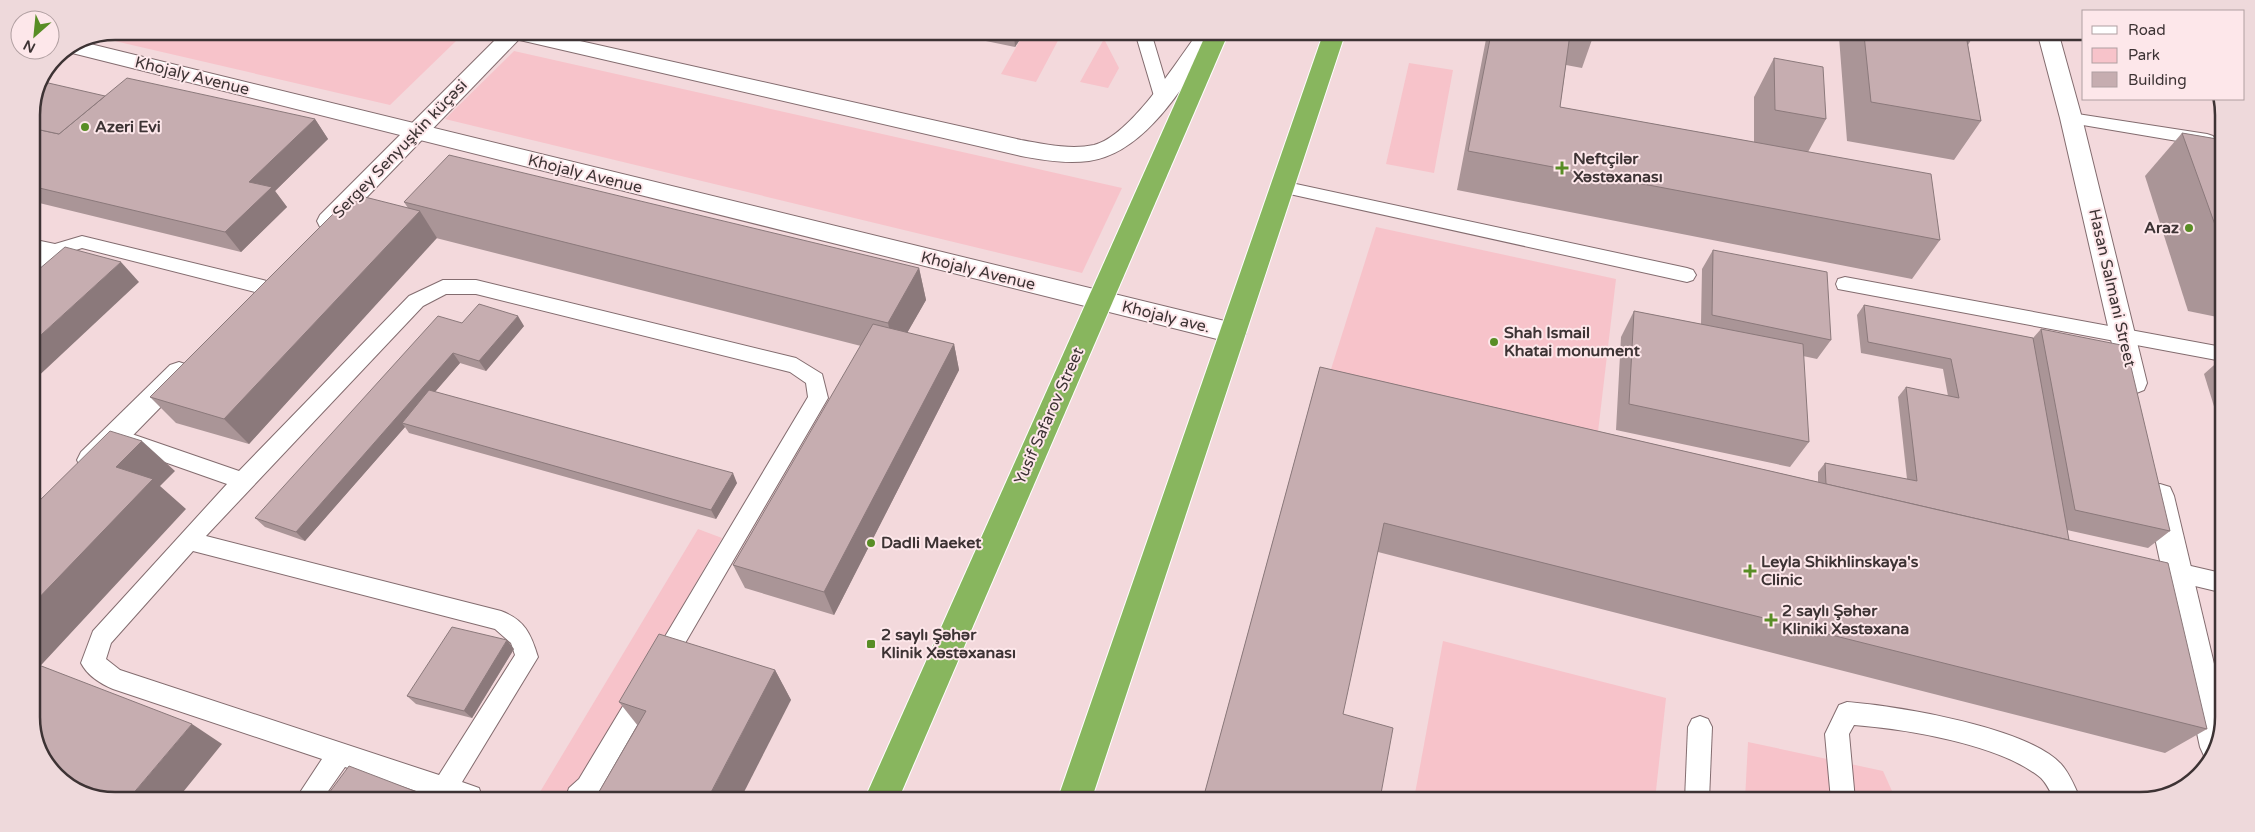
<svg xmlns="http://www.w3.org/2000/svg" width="2255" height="832" font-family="'Varela Round',sans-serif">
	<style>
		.green { fill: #f7c3ca }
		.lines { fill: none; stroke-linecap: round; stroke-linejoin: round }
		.service-casing { stroke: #836c6f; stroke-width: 2 }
		.minor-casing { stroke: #836c6f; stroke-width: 2 }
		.secondary-casing { stroke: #836c6f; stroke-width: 2 }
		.trunk-casing { stroke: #fff; stroke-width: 2 }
		.service { fill: #fff; fill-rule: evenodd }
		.minor { fill: #fff; fill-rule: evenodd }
		.secondary { fill: #fff; fill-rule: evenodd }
		.trunk { fill: #88b65e; fill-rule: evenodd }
		.wall { fill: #aa9597 }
		.shaded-wall { fill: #8b797b }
		.building { fill: #c6adb0; stroke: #8b797b }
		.poi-dot { fill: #588d25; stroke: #fde7ea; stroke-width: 2 }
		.labels { text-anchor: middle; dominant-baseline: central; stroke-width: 4; stroke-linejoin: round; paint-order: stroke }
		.street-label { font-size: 16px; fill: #3d3334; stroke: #fde7ea }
		.poi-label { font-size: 16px; font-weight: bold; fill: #3d3334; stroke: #fde7ea; text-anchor: start }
		.rim { fill: none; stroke: #3d3334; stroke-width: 2.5 }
	</style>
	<rect width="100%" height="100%" fill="#f3d9dc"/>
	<!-- green -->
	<g class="green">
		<path d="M 115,31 L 416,32 L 456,41 L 390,105 L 93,36 Z"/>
		<path d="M 1024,33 L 1062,33 L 1036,82 L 1001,74 Z"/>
		<path d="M 1104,39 L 1119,68 L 1108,88 L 1080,82 Z"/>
		<path d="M 514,51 L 1122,188 L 1082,273 L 445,119 Z"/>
		<path d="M 1409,63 L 1453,70 L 1434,173 L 1386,164 Z"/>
		<path d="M 1376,227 L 1616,279 L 1596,449 L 1326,385 Z"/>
		<path d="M 698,529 L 722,538 L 577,787 L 563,797 L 540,797 L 540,792 Z"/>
		<path d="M 1443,641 L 1666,698 L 1655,800 L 1414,799 Z"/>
		<path d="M 1748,742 L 1883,771 L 1896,800 L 1745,800 Z"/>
	</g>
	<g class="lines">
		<!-- service casing -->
		<g class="service-casing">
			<g id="service">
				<path d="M 1140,33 L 1155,33 L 1153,39 L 1170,96 L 1168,100 L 1156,100 L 1154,96 L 1137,39 Z"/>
				<path d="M 2071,113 L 2207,134 L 2213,136 L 2215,140 L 2213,144 L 2207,146 L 2065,122 L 2063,118 L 2065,114 Z"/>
				<path d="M 1282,181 L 1687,268 L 1693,270 L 1696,275 L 1693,280 L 1687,282 L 1276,191 L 1273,187 L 1276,183 Z"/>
				<path d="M 82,236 L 263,280 L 270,282 L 272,287 L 270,292 L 263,294 L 82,248 L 61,255 L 37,276 L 31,278 L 31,260 L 40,253 L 31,252 L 31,239 L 55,244 Z"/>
				<path d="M 1845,277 L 2222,347 L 2222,361 L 1838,289 L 1836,284 L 1838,279 Z"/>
				<path d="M 443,280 L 476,280 L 796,358 L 822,374 L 828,398 L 670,669 L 662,673 L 654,669 L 651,662 L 654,655 L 808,397 L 806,383 L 790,372 L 476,294 L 446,294 L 423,306 L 206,536 L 501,611 C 525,620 531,634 538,657 L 462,782 L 479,788 L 482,797 L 434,797 L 345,767 L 324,797 L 297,797 L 322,759 L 113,689 C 101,684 87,675 81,663 L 93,631 L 227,484 L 119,446 L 116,440 L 119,434 L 126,432 L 239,471 L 409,296 ZM 193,551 L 495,629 L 511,643 L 515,655 L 439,775 L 120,670 L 106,659 L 111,643 Z"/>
				<path d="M 2178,563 L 2221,573 L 2220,592 L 2170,580 L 2167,573 L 2170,566 Z"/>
				<path d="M 643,683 L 651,686 L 655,694 L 597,795 L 595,797 L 566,797 L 569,788 L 579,779 L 635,686 Z"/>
				<path d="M 1847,702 C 1897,706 2027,727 2061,764 C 2070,774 2076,789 2081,801 L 2055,801 C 2051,793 2047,784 2041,778 C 2000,744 1906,729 1854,725 L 1849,734 L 1855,800 L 1831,800 L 1825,734 L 1839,705 Z"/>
				<path d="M 1700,716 L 1708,719 L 1712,727 L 1709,800 L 1685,800 L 1688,727 L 1692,719 Z"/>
			</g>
		</g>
		<!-- minor casing -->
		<g class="minor-casing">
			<g id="minor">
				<path d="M 503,32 L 525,33 L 338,227 L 329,230 L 320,227 L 317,221 L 320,215 Z"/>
				<path d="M 2038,35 L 2059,35 L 2082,118 L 2147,383 L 2144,390 L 2134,394 L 2124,390 L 2121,383 L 2060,118 Z"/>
				<path d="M 179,362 L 188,365 L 192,372 L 188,379 L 101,468 L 91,472 L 81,468 L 77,460 L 81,452 L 170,365 Z"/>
				<path d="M 2160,484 L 2170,487 L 2174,496 L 2220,689 L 2219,744 L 2208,759 L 2205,758 L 2200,747 L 2146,496 L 2150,487 Z"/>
			</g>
		</g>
		<!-- secondary casing -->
		<g class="secondary-casing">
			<g id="secondary">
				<path d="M 501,32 L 540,32 L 1021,140 C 1044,144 1070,150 1094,145 C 1130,136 1175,64 1197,34 L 1218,34 C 1187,79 1148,153 1089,161 C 1066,164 1043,160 1021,156 L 511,38 L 504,37 Z"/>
				<path d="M 78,41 L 1233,323 L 1242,326 L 1246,333 L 1242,340 L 1233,343 L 64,51 Z"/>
			</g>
		</g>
		<!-- trunk casing -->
		<g class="trunk-casing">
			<g id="trunk">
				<path d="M 1206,34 L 1228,34 L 899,798 L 865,798 Z"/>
				<path d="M 1323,34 L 1345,34 L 1092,798 L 1058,798 Z"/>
			</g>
		</g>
		<!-- service -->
		<use href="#service" class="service"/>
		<!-- minor -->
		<use href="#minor" class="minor"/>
		<!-- secondary -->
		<use href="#secondary" class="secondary"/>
		<!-- trunk -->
		<use href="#trunk" class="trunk"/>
	</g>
	<!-- wall -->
	<g class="wall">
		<path d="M 947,33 L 1024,33 L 1015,47 Z"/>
		<path d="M 1487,34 L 1594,34 L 1582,68 L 1566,65 L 1560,107 L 1754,142 L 1754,97 L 1774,58 L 1826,119 L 1808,152 L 1940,240 L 1912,279 L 1457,190 Z"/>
		<path d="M 1824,35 L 1974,35 L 1968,45 L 1981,121 L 1954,160 L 1847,141 L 1839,37 Z"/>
		<path d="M 105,96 L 315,119 L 328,139 L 275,191 L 287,207 L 241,252 L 31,201 L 31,110 Z"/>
		<path d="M 2182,133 L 2223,140 L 2222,318 L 2188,311 L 2145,176 Z"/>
		<path d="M 404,202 L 919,268 L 926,300 L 907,333 L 954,344 L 959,370 L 834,615 L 745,588 L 733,565 L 861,346 L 436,238 L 249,444 L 176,423 L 150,397 L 408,208 Z"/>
		<path d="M 1713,250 L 1831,340 L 1817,359 L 1803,356 L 1809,442 L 1790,467 L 1616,430 L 1621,337 L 1634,311 L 1701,324 L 1702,269 Z"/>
		<path d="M 1864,305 L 2033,338 L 2041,329 L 2170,531 L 2148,548 L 2067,530 L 2069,540 L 2207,729 L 2165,753 L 1378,552 L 1203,799 L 1320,367 L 1818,482 L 1818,472 L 1825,463 L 1907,479 L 1898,397 L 1906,387 L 1948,396 L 1943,369 L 1861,353 L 1857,315 Z"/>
		<path d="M 462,323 L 524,326 L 486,371 L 460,363 L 435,392 L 737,483 L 716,519 L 409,433 L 405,427 L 305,541 L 265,527 L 255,518 Z"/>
		<path d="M 2222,358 L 2221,429 L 2204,374 Z"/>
		<path d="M 514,649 L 472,718 L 416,704 L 407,696 Z"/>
		<path d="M 775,670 L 791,700 L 638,726 L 619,702 Z"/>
	</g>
	<!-- shaded-wall -->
	<g class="shaded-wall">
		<path d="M 1014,33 L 1024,33 L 1015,47 Z"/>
		<path d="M 315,119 L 328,139 L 275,191 L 287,207 L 241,252 L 225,232 L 249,182 Z"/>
		<path d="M 420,211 L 437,238 L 249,444 L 224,419 Z"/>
		<path d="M 121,262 L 139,282 L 31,383 L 31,344 Z"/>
		<path d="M 919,268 L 926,300 L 895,354 L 888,323 Z"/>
		<path d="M 518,316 L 524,326 L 486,371 L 479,361 Z"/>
		<path d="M 954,344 L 959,370 L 834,615 L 824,592 Z"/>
		<path d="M 453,353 L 460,363 L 407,424 L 402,423 L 405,427 L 305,541 L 296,532 Z"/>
		<path d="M 142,441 L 175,471 L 160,486 L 186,509 L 31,676 L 31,606 L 116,467 Z"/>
		<path d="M 733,473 L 737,483 L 716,519 L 711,510 Z"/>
		<path d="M 507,640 L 514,649 L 472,718 L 464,711 Z"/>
		<path d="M 775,670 L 791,700 L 741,798 L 708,798 Z"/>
		<path d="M 192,724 L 222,744 L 179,797 L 131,796 Z"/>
	</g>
	<!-- building -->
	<g class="building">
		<path d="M 1491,34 L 1570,34 L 1560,107 L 1931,174 L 1940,240 L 1468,151 Z"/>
		<path d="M 1864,35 L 1966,35 L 1981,121 L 1871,102 Z"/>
		<path d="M 1774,58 L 1823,67 L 1826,119 L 1775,110 Z"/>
		<path d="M 127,78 L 315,119 L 249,182 L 272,187 L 225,232 L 31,186 L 31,128 L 59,134 Z"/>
		<path d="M 44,82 L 105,96 L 59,134 L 31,128 L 31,110 Z"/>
		<path d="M 2182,133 L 2223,140 L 2223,247 Z"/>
		<path d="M 449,155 L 919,268 L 888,323 L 404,202 Z"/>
		<path d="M 353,194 L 420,211 L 224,419 L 150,397 Z"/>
		<path d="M 65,247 L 121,262 L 31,344 L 31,276 Z"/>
		<path d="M 1713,250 L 1827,272 L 1831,340 L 1712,315 Z"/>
		<path d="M 479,304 L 518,316 L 479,361 L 453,353 L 296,532 L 255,518 L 438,316 L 462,323 Z"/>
		<path d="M 1864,305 L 2033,338 L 2069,540 L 1826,484 L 1825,463 L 1917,481 L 1906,387 L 1959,398 L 1951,359 L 1868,342 Z"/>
		<path d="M 1634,311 L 1803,344 L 1809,442 L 1629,404 Z"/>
		<path d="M 873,324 L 954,344 L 824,592 L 733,565 Z"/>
		<path d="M 2041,329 L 2126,346 L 2170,531 L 2075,510 Z"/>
		<path d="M 1320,367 L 2168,563 L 2207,729 L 1384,523 L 1343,714 L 1393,728 L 1380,799 L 1203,799 Z"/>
		<path d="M 429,390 L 733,473 L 711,510 L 402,423 Z"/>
		<path d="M 110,431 L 142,441 L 116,467 L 153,479 L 31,606 L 31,509 Z"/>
		<path d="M 452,627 L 507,640 L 464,711 L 407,696 Z"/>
		<path d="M 659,634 L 775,670 L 708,798 L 596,797 L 646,711 L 619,702 Z"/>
		<path d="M 31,662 L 192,724 L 131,796 L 88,796 L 49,768 L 31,723 Z"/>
		<path d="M 349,766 L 430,797 L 326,797 Z"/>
	</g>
	<!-- markers -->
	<g class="poi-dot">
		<circle cx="85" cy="127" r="5"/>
		<path d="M1559.5 160.5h5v5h5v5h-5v5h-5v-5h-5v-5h5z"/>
		<circle cx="2189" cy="228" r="5"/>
		<circle cx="1494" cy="342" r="5"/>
		<circle cx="871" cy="543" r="5"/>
		<path d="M1747.5 563.5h5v5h5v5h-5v5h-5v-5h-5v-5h5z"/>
		<path d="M1768.5 612.5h5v5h5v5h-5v5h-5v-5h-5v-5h5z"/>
		<rect x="866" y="639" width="10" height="10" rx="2.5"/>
	</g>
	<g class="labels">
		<!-- street labels -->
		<g class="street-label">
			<text transform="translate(192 76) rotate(14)">Khojaly Avenue</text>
			<text transform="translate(400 149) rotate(-46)">Sergey Senyuşkin küçəsi</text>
			<text transform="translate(585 174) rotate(14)">Khojaly Avenue</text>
			<text transform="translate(978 271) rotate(14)">Khojaly Avenue</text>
			<text transform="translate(2112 288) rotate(77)">Hasan Salmani Street</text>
			<text transform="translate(1166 317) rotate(14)">Khojaly ave.</text>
			<text transform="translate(1049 416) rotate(-66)">Yusif Safarov Street</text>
		</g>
		<!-- poi labels -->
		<g class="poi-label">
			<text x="95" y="127">Azeri Evi</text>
			<text x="1573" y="159">Neftçilər<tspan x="1573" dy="18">Xəstəxanası</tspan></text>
			<text x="2179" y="228" text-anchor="end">Araz</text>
			<text x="1504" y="333">Shah Ismail<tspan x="1504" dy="18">Khatai monument</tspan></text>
			<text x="881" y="543">Dadli Maeket</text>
			<text x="1761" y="562">Leyla Shikhlinskaya's<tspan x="1761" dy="18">Clinic</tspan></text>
			<text x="1782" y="611">2 saylı Şəhər<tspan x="1782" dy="18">Kliniki Xəstəxana</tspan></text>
			<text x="881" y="635">2 saylı Şəhər<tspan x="881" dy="18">Klinik Xəstəxanası</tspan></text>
		</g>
	</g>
	<!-- crop -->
	<path d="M0 0H2255V832H0ZM115 40H2140A75 75 0 0 1 2215 115V717A75 75 0 0 1 2140 792H115A75 75 0 0 1 40 717V115A75 75 0 0 1 115 40Z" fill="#eed9db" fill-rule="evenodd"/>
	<path class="rim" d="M115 40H2140A75 75 0 0 1 2215 115V717A75 75 0 0 1 2140 792H115A75 75 0 0 1 40 717V115A75 75 0 0 1 115 40Z"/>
	<!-- legend -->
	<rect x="2082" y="10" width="162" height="90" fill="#fde7ea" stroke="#b09fa1"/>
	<rect x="2092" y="26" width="25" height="8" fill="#ffffff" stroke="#b09fa1"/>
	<text x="2128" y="35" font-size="15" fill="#3d3334">Road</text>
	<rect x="2092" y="48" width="25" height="15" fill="#f7c3ca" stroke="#b09fa1"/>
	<text x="2128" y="60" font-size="15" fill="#3d3334">Park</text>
	<rect x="2092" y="72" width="25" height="15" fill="#c6adb0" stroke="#b09fa1"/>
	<text x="2128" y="85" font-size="15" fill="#3d3334">Building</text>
	<!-- north arrow -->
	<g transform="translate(35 35) rotate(207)"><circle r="24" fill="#fde7ea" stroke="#b09fa1"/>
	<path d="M0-4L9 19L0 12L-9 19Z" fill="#588d25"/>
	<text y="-8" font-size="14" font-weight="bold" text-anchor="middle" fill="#3d3334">N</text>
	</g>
</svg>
